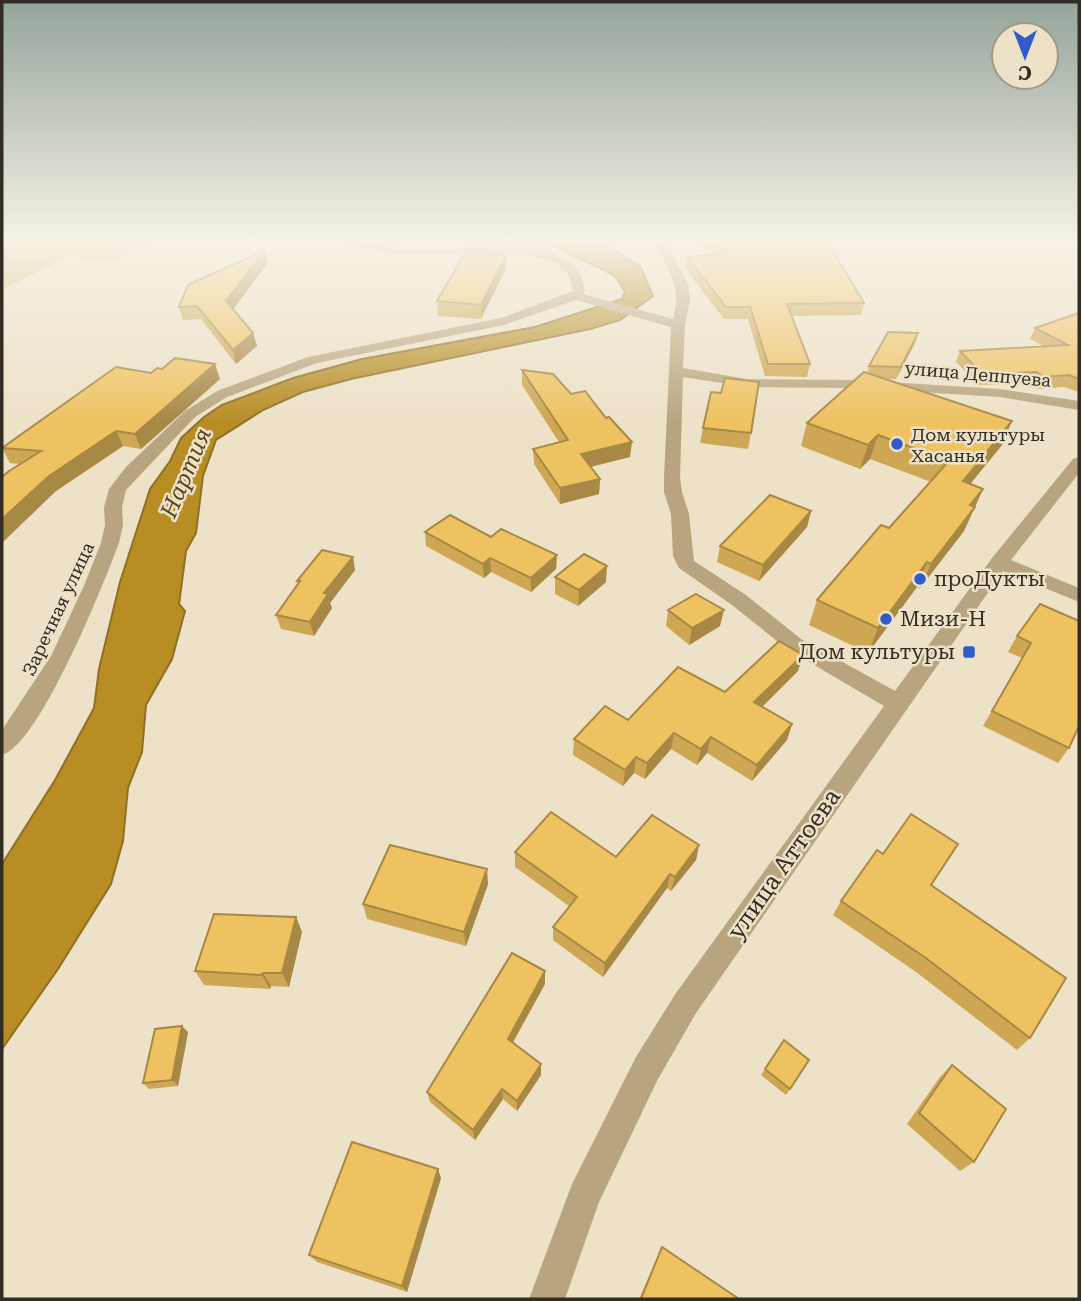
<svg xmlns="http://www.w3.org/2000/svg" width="1081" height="1301" font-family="'Roboto Serif',serif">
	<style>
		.green { fill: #d1b57a }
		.water { fill: #b78d24; stroke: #8f7024; stroke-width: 2 }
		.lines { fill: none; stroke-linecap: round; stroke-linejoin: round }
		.minor { fill: #b8a57f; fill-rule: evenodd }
		.wall { fill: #cda753 }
		.shaded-wall { fill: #a78844 }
		.building { fill: #eec261; stroke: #a78844; stroke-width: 2 }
		.poi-dot { fill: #305bca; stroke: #ede1c7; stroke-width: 2.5 }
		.labels { text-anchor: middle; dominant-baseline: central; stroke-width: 5; stroke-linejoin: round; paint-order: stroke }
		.far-street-label { font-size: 18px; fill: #322d23; stroke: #ede1c7 }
		.far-poi-label { font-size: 18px; fill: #322d23; stroke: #ede1c7; text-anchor: start }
		.poi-label { font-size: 21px; fill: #322d23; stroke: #ede1c7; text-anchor: start }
		.water-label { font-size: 23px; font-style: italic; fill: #59461e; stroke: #ede1c7 }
		.near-street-label { font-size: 24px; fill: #322d23; stroke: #ede1c7 }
	</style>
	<rect width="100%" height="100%" fill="#ede1c7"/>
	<!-- green -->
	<path class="green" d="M 20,241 L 154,241 L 108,262 L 71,256 L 2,289 L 2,243 L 11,244 Z"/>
	<!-- water -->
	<path class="water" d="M 530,241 L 592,241 L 611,249 L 640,266 L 653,296 L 620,320 L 590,329 L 351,379 L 303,392 L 263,410 L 216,440 L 203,476 L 196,533 L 186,551 L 179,604 L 185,611 L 172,659 L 146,705 L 142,752 L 128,788 L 123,841 L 111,884 L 58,969 L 2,1049 L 2,864 L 55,780 L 94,708 L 99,669 L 120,582 L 150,489 L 170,461 L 181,438 L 204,417 L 222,405 L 293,378 L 362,359 L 535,327 L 622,299 L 625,292 L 615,276 L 598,267 L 566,253 L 556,246 Z"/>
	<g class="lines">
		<!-- minor -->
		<path class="minor" d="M 343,241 C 368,241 392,249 417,250 C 460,251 549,232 578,271 C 582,276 583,285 585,291 L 583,294 L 673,319 C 682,286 669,271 654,241 L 665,241 L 688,284 L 690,301 L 685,325 L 683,368 L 747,379 L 855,380 L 1000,389 L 1079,401 L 1079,410 L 1000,397 L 855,388 L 747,387 L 683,377 L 680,477 L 682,492 L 689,514 L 694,561 L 746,595 L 801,639 L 895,691 L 992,558 L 1073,459 L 1079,457 L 1079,473 L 1011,560 L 1079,588 L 1079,602 L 1003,571 L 696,1013 L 658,1079 L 599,1202 L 565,1299 L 529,1299 L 572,1184 L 636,1057 L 676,993 L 884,706 L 787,649 L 732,605 L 679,568 L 673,556 L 671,514 L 664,492 L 664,477 L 671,327 L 576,300 L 504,325 L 317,363 L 227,397 L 195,417 L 126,490 L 122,507 L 123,525 L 119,543 C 104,583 40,744 2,755 L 2,730 L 51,656 L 83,588 L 101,543 L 105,525 L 104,507 L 109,489 L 126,467 L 185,411 L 217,391 L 308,357 L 501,318 L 573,291 L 568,274 L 556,263 L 539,257 L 494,253 L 401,255 L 365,249 Z"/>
	</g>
	<!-- wall -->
	<g class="wall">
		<path d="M 694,241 L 827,241 L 864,303 L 861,315 L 791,316 L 810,364 L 807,377 L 765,376 L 748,319 L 724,319 L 685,268 L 687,257 L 713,254 Z"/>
		<path d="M 265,250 L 268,262 L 233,309 L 253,333 L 257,346 L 236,364 L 201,319 L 183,320 L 179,307 Z"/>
		<path d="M 506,254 L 506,268 L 481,319 L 438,316 L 437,301 Z"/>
		<path d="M 1079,313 L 1079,392 L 1064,387 L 1037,389 L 1032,383 L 978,385 L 956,362 L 960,351 L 1044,346 L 1030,339 L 1035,328 Z"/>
		<path d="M 918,333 L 914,345 L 896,379 L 883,379 L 1002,445 L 970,484 L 983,489 L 964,531 L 920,588 L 917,587 L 868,653 L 809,625 L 817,600 L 889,528 L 931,482 L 870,459 L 860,469 L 801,446 L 807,423 L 867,374 L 869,366 Z"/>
		<path d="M 522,370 L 571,394 L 630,457 L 591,467 L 600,479 L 599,494 L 560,504 L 534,464 L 533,449 L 559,442 L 522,385 Z"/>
		<path d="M 151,373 L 220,379 L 141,449 L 123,446 L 56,491 L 20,464 L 10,463 L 2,448 Z"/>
		<path d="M 703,428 L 751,433 L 748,449 L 700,443 Z"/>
		<path d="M 811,511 L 807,527 L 759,581 L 717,562 L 720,546 Z"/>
		<path d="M 425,532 L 491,537 L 557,555 L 556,569 L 531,592 L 491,572 L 484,578 L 426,546 Z"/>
		<path d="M 355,570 L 330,603 L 332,608 L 314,636 L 281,629 L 276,615 L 298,585 L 297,581 Z"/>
		<path d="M 555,577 L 606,582 L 578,606 L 555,594 Z"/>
		<path d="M 1040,604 L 1069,748 L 1058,763 L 983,726 L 1022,658 L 1008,652 L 1017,636 Z"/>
		<path d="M 668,610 L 720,626 L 689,645 L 666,626 Z"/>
		<path d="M 798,671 L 762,707 L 792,724 L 787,740 L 752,781 L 707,753 L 697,765 L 671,749 L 645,779 L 634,773 L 623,786 L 573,755 L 574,739 L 628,720 Z"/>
		<path d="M 699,845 L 696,860 L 671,891 L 667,888 L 603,977 L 553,940 L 553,927 L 569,906 L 515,867 L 515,852 L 616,857 Z"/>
		<path d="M 488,884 L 466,946 L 367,919 L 363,904 Z"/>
		<path d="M 931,885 L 1030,1038 L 1017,1050 L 916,972 L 833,915 L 841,901 Z"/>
		<path d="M 296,917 L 302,932 L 289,987 L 271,986 L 270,989 L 204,985 L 195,971 Z"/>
		<path d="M 545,971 L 545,984 L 513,1043 L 541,1075 L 517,1111 L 503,1099 L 475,1140 L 430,1102 L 427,1092 Z"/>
		<path d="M 188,1032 L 178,1086 L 149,1089 L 143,1083 Z"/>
		<path d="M 809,1060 L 786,1095 L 761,1075 L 765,1069 Z"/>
		<path d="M 952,1065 L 974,1162 L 960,1171 L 907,1124 L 940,1077 Z"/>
		<path d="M 441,1178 L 407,1292 L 317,1262 L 309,1255 Z"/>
		<path d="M 662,1247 L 739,1299 L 639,1299 Z"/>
	</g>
	<!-- shaded-wall -->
	<g class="shaded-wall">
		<path d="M 265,250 L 268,262 L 230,314 L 226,301 Z"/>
		<path d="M 506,254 L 506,268 L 481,319 L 481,305 Z"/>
		<path d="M 253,333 L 257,346 L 236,364 L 233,350 Z"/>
		<path d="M 918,333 L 914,345 L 896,379 L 901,367 Z"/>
		<path d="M 215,364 L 220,379 L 141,449 L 135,434 Z"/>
		<path d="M 1012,421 L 1002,445 L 953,505 L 963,481 Z"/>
		<path d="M 116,431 L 123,446 L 56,491 L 2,543 L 2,519 L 49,476 Z"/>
		<path d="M 878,435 L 870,459 L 860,469 L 868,445 Z"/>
		<path d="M 632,442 L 630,457 L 580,469 L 581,454 Z"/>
		<path d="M 600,479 L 599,494 L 560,504 L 560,488 Z"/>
		<path d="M 983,489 L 964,531 L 920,588 L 931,564 L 970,505 Z"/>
		<path d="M 811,511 L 807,527 L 759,581 L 763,565 Z"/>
		<path d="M 557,555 L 556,569 L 531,592 L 531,578 Z"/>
		<path d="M 353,557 L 355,570 L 330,603 L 332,608 L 314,636 L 310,622 L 324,593 Z"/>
		<path d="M 490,558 L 491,572 L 484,578 L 483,564 Z"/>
		<path d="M 927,562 L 917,587 L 868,653 L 878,628 Z"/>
		<path d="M 607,566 L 606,582 L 578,606 L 579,590 Z"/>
		<path d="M 724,610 L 720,626 L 689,645 L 692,628 Z"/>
		<path d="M 803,655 L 798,671 L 750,719 L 754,702 Z"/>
		<path d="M 792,724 L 787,740 L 752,781 L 757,765 Z"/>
		<path d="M 674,733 L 671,749 L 645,779 L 647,763 Z"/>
		<path d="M 711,737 L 707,753 L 697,765 L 701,749 Z"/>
		<path d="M 636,757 L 634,773 L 623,786 L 625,770 Z"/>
		<path d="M 699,845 L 696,860 L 671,891 L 675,877 Z"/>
		<path d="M 487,869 L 488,884 L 466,946 L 464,932 Z"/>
		<path d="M 670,874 L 667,888 L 603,977 L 605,963 Z"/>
		<path d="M 296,917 L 302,932 L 289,987 L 282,973 Z"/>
		<path d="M 545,971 L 545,984 L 508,1050 L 508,1039 Z"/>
		<path d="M 263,973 L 271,986 L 270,989 L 262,975 Z"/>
		<path d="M 182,1026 L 188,1032 L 178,1086 L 172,1080 Z"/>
		<path d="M 541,1064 L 541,1075 L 517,1111 L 517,1101 Z"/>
		<path d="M 502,1089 L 503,1099 L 475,1140 L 473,1130 Z"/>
		<path d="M 438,1169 L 441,1178 L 407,1292 L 402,1286 Z"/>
	</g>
	<!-- building -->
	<g class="building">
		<path d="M 711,241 L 827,241 L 864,303 L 787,304 L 810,364 L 768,364 L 750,307 L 726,307 L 687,257 L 728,253 Z"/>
		<path d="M 265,250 L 226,301 L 253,333 L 233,350 L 197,306 L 179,307 L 188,285 Z"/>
		<path d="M 465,253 L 506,254 L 481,305 L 437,301 Z"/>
		<path d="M 1079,313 L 1079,379 L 1069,375 L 1043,377 L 1037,372 L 982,374 L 960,351 L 1068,345 L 1035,328 Z"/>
		<path d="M 888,332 L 918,333 L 901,367 L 869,366 Z"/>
		<path d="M 175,358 L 215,364 L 135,434 L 116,431 L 49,476 L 2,519 L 2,477 L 9,471 L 41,451 L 2,448 L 116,367 L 151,373 L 157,368 L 162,369 Z"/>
		<path d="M 522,370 L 553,374 L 571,394 L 585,391 L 606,418 L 609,417 L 632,442 L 581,454 L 600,479 L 560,488 L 533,449 L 568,440 Z"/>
		<path d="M 864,372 L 1012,421 L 963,481 L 983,489 L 970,505 L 975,507 L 931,564 L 927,562 L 878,628 L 817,600 L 881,525 L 889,528 L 949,461 L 878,435 L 868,445 L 807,423 Z"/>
		<path d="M 725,378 L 759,382 L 751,433 L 703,428 L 711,392 L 721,393 Z"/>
		<path d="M 770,495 L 811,511 L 763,565 L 720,546 Z"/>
		<path d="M 450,515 L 491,537 L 501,529 L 557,555 L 531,578 L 490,558 L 483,564 L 425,532 Z"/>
		<path d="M 322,550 L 353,557 L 324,593 L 328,594 L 310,622 L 276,615 L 300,581 L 297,581 Z"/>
		<path d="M 584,554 L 607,566 L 579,590 L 555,577 Z"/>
		<path d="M 696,594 L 724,610 L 692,628 L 668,610 Z"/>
		<path d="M 1040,604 L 1079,621 L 1079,726 L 1069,748 L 992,711 L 1031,643 L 1017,636 Z"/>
		<path d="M 779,641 L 803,655 L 754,702 L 792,724 L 757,765 L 711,737 L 701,749 L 674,733 L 647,763 L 636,757 L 625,770 L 574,739 L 605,706 L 628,720 L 678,667 L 725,692 Z"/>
		<path d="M 551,812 L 616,857 L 652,815 L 699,845 L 675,877 L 670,874 L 605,963 L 553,927 L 577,897 L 515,852 Z"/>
		<path d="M 911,814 L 958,844 L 931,885 L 1066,978 L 1030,1038 L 926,958 L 841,901 L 877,850 L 883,854 Z"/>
		<path d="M 390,845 L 487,869 L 464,932 L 363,904 Z"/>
		<path d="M 214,914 L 296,917 L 282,973 L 263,973 L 262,975 L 195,971 Z"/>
		<path d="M 512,953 L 545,971 L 508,1039 L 541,1064 L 517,1101 L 502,1089 L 473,1130 L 427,1092 Z"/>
		<path d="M 182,1026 L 172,1080 L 143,1083 L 155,1029 Z"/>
		<path d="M 784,1040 L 809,1060 L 790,1089 L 765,1069 Z"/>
		<path d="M 952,1065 L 1006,1109 L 974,1162 L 919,1113 Z"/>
		<path d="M 352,1142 L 438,1169 L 402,1286 L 309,1255 Z"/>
		<path d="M 662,1247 L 739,1299 L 641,1299 Z"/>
	</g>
	<!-- sky -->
	<linearGradient id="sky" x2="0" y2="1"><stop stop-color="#94a49a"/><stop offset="0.57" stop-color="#f7f2e6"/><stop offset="1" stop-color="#f7f2e6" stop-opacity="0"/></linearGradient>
	<rect width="1081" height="423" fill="url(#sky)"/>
	<!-- markers -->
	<g class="poi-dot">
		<circle cx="897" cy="444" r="7"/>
		<circle cx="920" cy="579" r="7"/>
		<circle cx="886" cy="619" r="7"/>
		<rect x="962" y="645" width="14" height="14" rx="3.5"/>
	</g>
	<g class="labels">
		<!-- far-street labels -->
		<g class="far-street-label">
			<text transform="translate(978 374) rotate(5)">улица Деппуева</text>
			<text transform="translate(58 609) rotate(-65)">Заречная улица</text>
		</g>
		<!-- far-poi labels -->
		<g class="far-poi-label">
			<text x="911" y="434">Дом культуры<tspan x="911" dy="21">Хасанья</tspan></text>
		</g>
		<!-- poi labels -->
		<g class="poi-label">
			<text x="934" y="579">проДукты</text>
			<text x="900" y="619">Мизи-Н</text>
			<text x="955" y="652" text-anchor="end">Дом культуры</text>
		</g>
		<!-- water labels -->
		<g class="water-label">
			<text transform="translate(186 473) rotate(-67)">Нартия</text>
		</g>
		<!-- near-street labels -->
		<g class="near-street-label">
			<text transform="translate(784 864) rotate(-55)">улица Аттоева</text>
		</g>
	</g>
	<!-- border -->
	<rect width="1081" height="1301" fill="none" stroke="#322d23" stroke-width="7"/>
	<!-- north arrow -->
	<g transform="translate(1025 56) rotate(180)"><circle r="33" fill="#ede1c7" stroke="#a29985" stroke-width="2"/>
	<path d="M0-5L12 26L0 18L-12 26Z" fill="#305bca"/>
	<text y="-10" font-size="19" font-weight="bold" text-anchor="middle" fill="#322d23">С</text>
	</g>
</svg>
